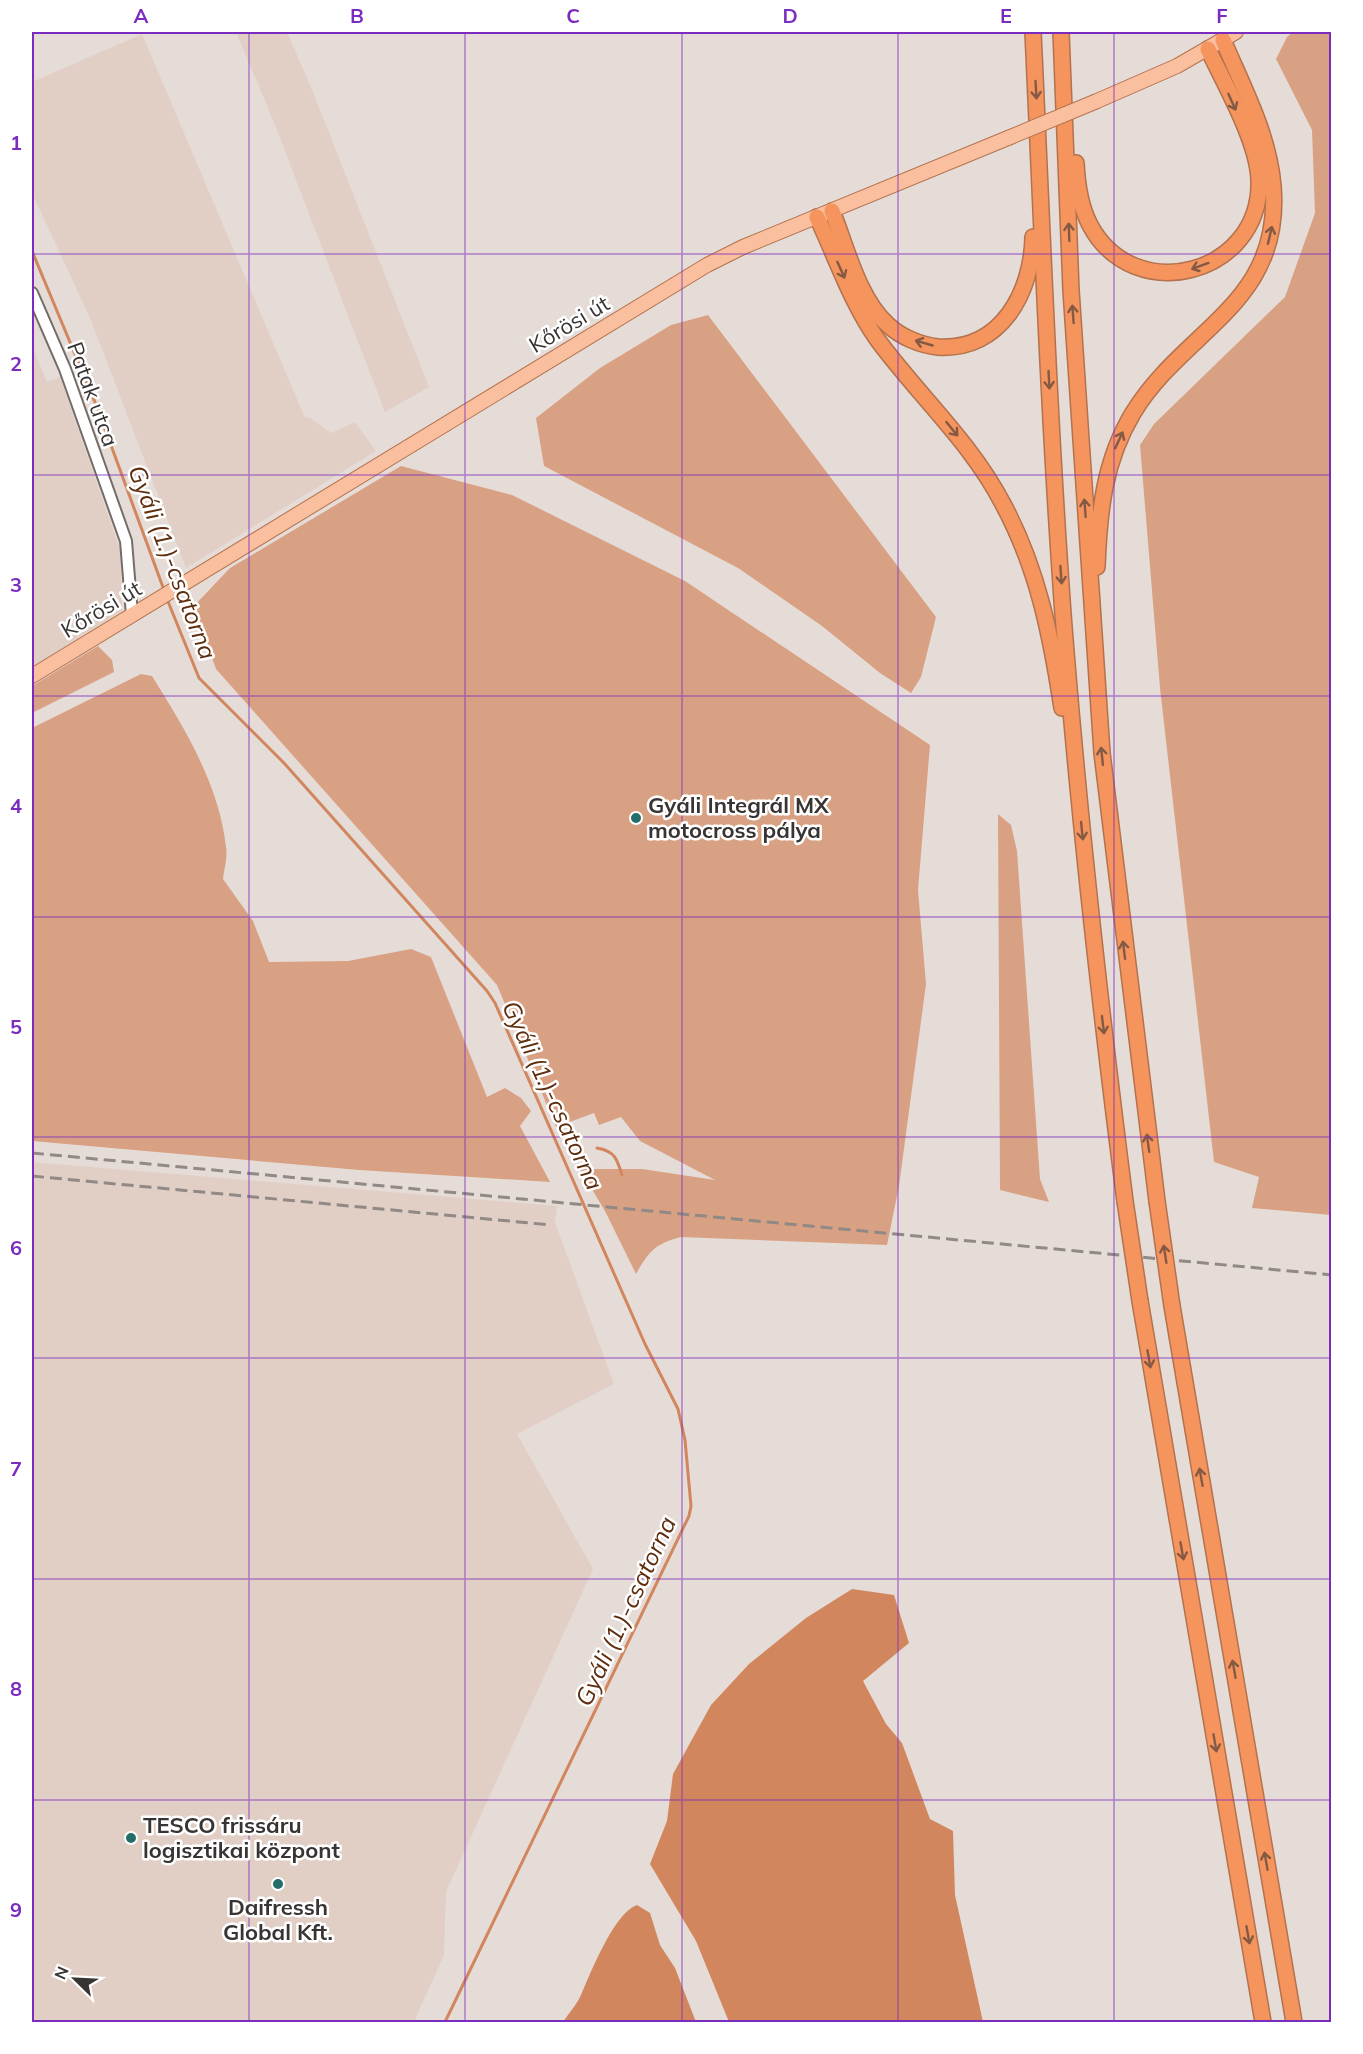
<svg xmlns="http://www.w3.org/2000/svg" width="1363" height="2054" font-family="Mulish,sans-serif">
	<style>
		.built { fill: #e1cfc6 }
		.green { fill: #d9a183 }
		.water { fill: #d1865d }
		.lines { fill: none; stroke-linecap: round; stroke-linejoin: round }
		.stream { stroke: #d1865d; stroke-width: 3 }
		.minor-casing { stroke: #746c67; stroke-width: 14 }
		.major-casing { stroke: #b3724e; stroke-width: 16 }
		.highway-casing { stroke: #b3724e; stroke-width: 18 }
		.minor { stroke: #fff; stroke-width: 10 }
		.major { stroke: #f9bf9e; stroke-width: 14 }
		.highway { stroke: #f5945d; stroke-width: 15 }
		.rail { stroke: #908986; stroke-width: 3; stroke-dasharray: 12 6; stroke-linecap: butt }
		.major-bridge-casing { stroke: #b3724e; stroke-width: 16; stroke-linecap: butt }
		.highway-bridge-casing { stroke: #b3724e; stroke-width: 18; stroke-linecap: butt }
		.major-bridge { stroke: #f9bf9e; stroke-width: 14 }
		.highway-bridge { stroke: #f5945d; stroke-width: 15 }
		.oneway { stroke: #845a44 }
		.grid { fill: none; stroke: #7b2cbf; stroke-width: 1.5; stroke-opacity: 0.55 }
		.poi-dot { fill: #246e69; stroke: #fff; stroke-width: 2 }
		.labels { text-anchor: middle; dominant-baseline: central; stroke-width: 5; stroke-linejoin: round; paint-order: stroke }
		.street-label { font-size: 22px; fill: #383433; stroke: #fff }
		.poi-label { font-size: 22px; font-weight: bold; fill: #383433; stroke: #fff; text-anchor: start }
		.water-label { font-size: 24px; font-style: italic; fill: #5e2d0e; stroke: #fff }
		.neatline { fill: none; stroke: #7b2cbf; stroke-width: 2 }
		.grid-label { font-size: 20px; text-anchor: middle; font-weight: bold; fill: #7b2cbf }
	</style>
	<rect width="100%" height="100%" fill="#e6dcd7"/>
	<!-- built -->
	<g class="built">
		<path d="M 236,32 L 287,32 L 315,97 L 429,387 L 385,412 L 273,120 Z"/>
		<path d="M 142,34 L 305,418 L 309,417 L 331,433 L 355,422 L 376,451 L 186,568 L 90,318 L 32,193 L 32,82 Z"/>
		<path d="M 32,346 L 47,382 L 60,377 L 120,550 L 122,611 L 32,667 Z"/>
		<path d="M 32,1162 L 557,1206 L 555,1222 L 614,1384 L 517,1434 L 593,1569 L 446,1892 L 444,1955 L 414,2022 L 32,2022 Z"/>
	</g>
	<!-- green -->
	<g class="green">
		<path d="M 1293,32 L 1332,32 L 1331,1215 L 1252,1208 L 1259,1177 L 1214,1162 L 1160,688 L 1140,445 L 1154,424 L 1285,297 L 1315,213 L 1312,130 L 1276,59 L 1287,37 Z"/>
		<path d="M 708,315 L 936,617 L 921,677 L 911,693 L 880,673 L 822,626 L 738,568 L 544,466 L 536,418 L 600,368 L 671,325 Z"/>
		<path d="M 401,466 L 512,495 L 685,581 L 930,745 L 918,890 L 926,984 L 899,1186 L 887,1245 L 681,1237 C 655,1244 650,1250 636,1274 L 605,1211 L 580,1169 L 642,1169 L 715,1180 L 640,1141 L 621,1117 L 599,1125 L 594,1113 L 556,1127 L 497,985 L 216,669 L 193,607 L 230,568 Z"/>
		<path d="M 98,646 L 112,660 L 114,672 L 32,713 L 32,686 Z"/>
		<path d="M 141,674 L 152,676 C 185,729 219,784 226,847 C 228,857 224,869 223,879 L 253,921 L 269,962 L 348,961 L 411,949 L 431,957 L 487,1097 L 505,1088 L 521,1098 L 531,1111 L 520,1126 L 550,1182 L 359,1170 L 32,1141 L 32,728 Z"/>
		<path d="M 998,814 L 1011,825 L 1017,851 L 1040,1179 L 1049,1202 L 1000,1190 Z"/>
	</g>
	<!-- water -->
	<g class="water">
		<path d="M 852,1589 L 894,1595 L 909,1643 L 863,1681 L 886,1724 L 902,1743 L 930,1819 L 953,1831 L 955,1895 L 983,2022 L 729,2022 L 696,1941 L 650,1864 L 667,1821 L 673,1774 L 711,1705 L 749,1664 L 806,1618 Z"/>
		<path d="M 637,1905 L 650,1913 L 660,1945 L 675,1968 L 696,2022 L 563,2022 C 569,2013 577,2004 581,1995 C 591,1972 614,1913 637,1905 Z"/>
	</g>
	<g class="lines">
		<!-- stream -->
		<g class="stream">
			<path d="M 32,251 L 97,407 L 164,590"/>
			<path d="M 167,599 L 199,678 L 284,763 L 487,991 L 495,1003 L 645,1344 L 678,1409 L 685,1440 L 691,1506 L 689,1516 L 445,2022"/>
			<path d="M 597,1148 C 615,1151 617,1159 622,1175"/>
		</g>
		<!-- minor casing -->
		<g class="minor-casing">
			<path id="minor" d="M 32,293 L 65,369 L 126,541 L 132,615"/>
		</g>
		<!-- major casing -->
		<g class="major-casing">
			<g id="major">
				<path d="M 1097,101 L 1177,66 L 1236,32"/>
				<path d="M 32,676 L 707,265 L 743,247 L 1008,138"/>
			</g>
		</g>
		<!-- highway casing -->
		<g class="highway-casing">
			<g id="highway">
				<path d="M 1033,32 C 1042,226 1049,420 1063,614 C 1078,810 1100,1006 1125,1201"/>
				<path d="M 1061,32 L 1071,290 L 1102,753 L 1157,1201"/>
				<path d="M 1076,163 C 1077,184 1080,206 1090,225 C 1134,308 1262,275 1259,180 C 1258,142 1225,85 1208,49"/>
				<path d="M 832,211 C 847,248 858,298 888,325 C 901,337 920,345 938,347 C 1001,351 1032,292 1033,237"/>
				<path d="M 817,217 C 836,257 851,302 877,339 C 918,395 971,442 1003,504 C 1038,569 1051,636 1062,708"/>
				<path d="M 1097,567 C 1099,512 1104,461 1133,413 C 1184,329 1283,304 1273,186 C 1269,135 1243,87 1223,40"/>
				<path d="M 1140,1301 L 1263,2022"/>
				<path d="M 1172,1306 L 1294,2022"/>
			</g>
		</g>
		<!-- minor -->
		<use href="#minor" class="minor"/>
		<!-- major -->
		<use href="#major" class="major"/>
		<!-- highway -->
		<use href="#highway" class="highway"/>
		<!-- rail -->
		<g class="rail">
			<path d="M 32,1153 L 1332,1275"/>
			<path d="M 32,1176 L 551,1225"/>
		</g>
		<!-- major-bridge casing -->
		<g class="major-bridge-casing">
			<path id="major-bridge" d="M 1008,138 L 1097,101"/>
		</g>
		<!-- highway-bridge casing -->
		<g class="highway-bridge-casing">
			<g id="highway-bridge">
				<path d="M 1125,1201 L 1140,1301"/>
				<path d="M 1157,1201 L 1172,1306"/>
			</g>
		</g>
		<!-- major-bridge -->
		<use href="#major-bridge" class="major-bridge"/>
		<!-- highway-bridge -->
		<use href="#highway-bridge" class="highway-bridge"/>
	</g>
	<!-- one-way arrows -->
	<defs><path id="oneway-shaft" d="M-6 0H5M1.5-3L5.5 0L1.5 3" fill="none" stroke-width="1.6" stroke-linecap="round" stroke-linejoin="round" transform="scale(1.5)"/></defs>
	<g class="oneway">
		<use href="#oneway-shaft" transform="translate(1036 90) rotate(87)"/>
		<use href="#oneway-shaft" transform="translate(1232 102) rotate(66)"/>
		<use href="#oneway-shaft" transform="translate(1069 232) rotate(-92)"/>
		<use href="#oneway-shaft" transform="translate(1270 235) rotate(-77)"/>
		<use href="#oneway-shaft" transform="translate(1200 266) rotate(160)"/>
		<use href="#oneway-shaft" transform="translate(841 270) rotate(66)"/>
		<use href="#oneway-shaft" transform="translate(1073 314) rotate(-94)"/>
		<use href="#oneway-shaft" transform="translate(924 343) rotate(-164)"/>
		<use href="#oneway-shaft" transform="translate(1049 380) rotate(87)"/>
		<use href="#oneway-shaft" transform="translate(952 429) rotate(51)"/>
		<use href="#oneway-shaft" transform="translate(1119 440) rotate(-65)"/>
		<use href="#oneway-shaft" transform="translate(1085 508) rotate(-94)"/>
		<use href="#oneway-shaft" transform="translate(1061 575) rotate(86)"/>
		<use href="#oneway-shaft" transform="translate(1102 756) rotate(-96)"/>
		<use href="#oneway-shaft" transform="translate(1082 831) rotate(84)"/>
		<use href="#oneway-shaft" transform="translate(1124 950) rotate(-97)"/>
		<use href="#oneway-shaft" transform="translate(1103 1025) rotate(83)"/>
		<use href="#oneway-shaft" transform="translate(1148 1143) rotate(-98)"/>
		<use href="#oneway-shaft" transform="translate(1165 1254) rotate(-99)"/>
		<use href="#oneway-shaft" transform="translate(1149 1359) rotate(80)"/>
		<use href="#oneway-shaft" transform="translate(1201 1477) rotate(-100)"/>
		<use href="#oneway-shaft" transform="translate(1182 1551) rotate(80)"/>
		<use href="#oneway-shaft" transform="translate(1234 1669) rotate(-100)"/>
		<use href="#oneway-shaft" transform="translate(1215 1743) rotate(80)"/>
		<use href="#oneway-shaft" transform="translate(1266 1861) rotate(-100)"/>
		<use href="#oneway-shaft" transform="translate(1248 1935) rotate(80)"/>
	</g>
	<!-- grid -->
	<path class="grid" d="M 249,32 L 249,2022M 465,32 L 465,2022M 682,32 L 682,2022M 898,32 L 898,2022M 1114,32 L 1114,2022M 32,254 L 1332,254M 32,475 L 1332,475M 32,696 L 1332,696M 32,917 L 1332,917M 32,1137 L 1332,1137M 32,1358 L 1332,1358M 32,1579 L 1332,1579M 32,1800 L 1332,1800"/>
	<!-- markers -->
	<g class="poi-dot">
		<circle cx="636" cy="818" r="6"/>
		<circle cx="131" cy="1838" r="6"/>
		<circle cx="278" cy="1884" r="6"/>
	</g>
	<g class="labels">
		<!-- street labels -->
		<g class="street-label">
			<text transform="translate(569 324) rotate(-31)">Kőrösi út</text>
			<text transform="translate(93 394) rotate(70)">Patak utca</text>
			<text transform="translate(101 609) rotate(-31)">Kőrösi út</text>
		</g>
		<!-- poi labels -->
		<g class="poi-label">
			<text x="648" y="805">Gyáli Integrál MX<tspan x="648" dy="25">motocross pálya</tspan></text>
			<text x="143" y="1825">TESCO frissáru<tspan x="143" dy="25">logisztikai központ</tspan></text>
			<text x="278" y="1907" text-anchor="middle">Daifressh<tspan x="278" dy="25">Global Kft.</tspan></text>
		</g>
		<!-- water labels -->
		<g class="water-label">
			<text transform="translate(173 562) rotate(69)">Gyáli (1.)-csatorna</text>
			<text transform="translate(553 1095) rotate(65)">Gyáli (1.)-csatorna</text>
			<text transform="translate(625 1611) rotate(-65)">Gyáli (1.)-csatorna</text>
		</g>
	</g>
	<!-- border -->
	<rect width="1363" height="2054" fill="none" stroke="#ffffff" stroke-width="66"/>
	<!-- north arrow -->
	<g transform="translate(75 1979) rotate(294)" stroke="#ffffff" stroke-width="4.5" paint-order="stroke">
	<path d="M0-4.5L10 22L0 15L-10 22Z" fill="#383433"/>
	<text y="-9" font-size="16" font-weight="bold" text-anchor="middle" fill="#383433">N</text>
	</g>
	<rect x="33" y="33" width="1297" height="1988" class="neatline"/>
	<g class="grid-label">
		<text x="141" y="23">A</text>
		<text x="357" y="23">B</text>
		<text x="573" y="23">C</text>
		<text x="790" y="23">D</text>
		<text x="1006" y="23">E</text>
		<text x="1222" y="23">F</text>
		<text x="16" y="150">1</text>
		<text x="16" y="371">2</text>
		<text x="16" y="592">3</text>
		<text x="16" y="813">4</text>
		<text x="16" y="1034">5</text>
		<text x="16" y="1255">6</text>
		<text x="16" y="1476">7</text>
		<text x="16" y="1696">8</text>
		<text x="16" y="1917">9</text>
	</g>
</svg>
